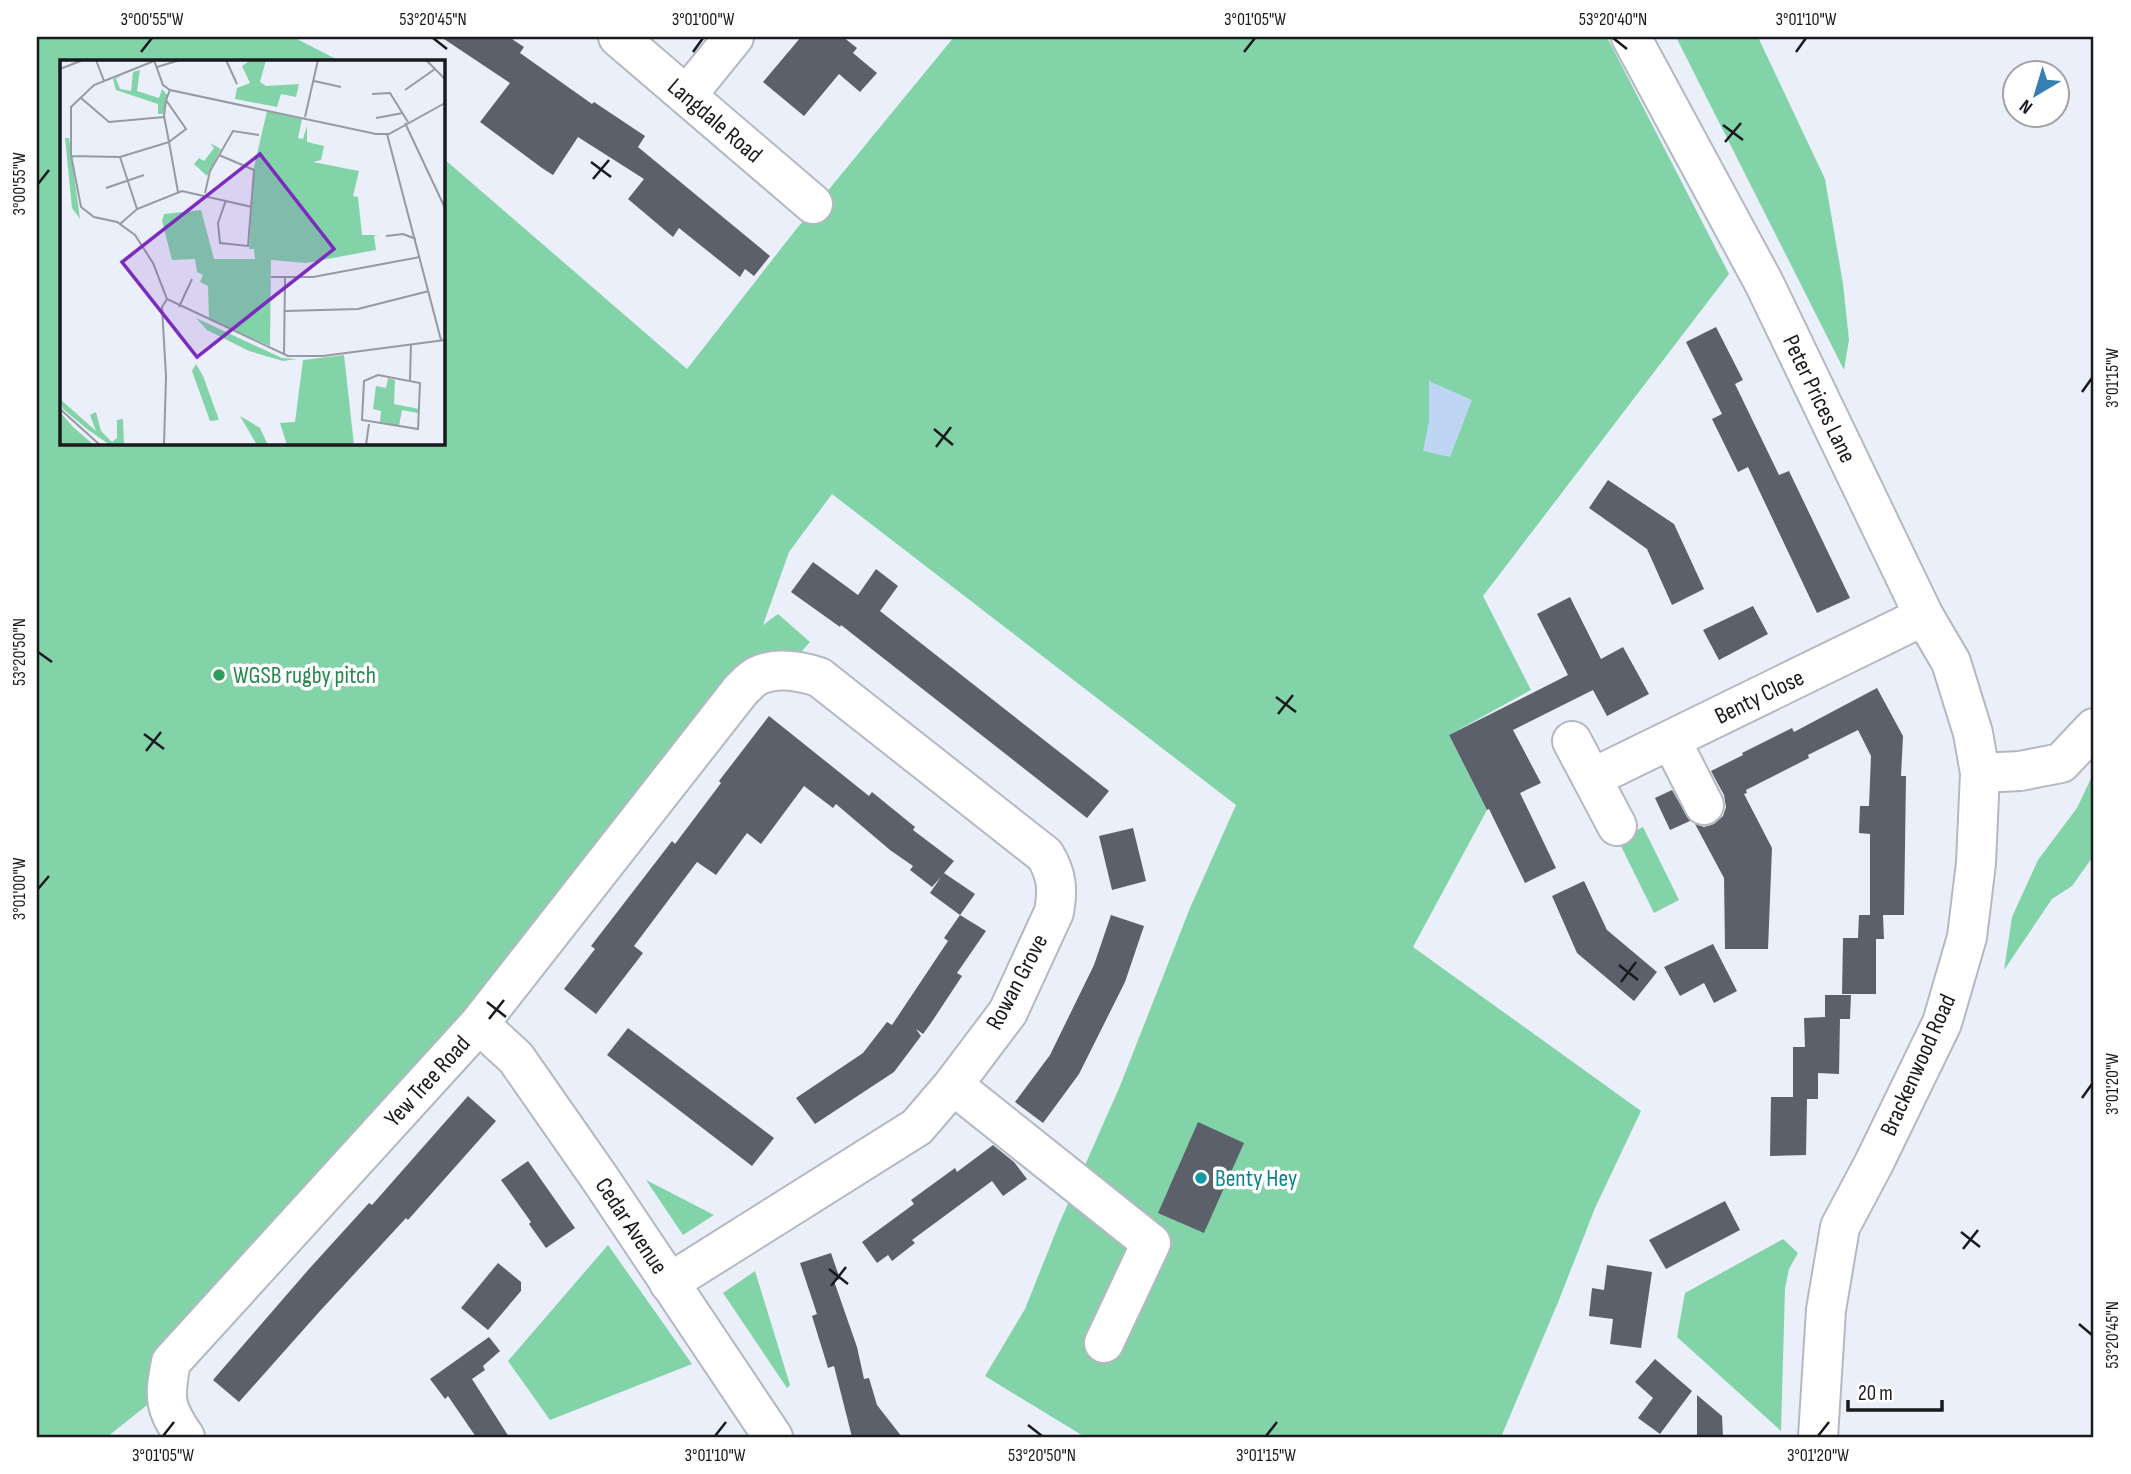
<svg xmlns="http://www.w3.org/2000/svg" width="2131" height="1474" font-family="'Sofia Sans Condensed',sans-serif">
	<style>
		.green { fill: #82d4a8 }
		.water { fill: #bed6f3 }
		.building { fill: #5c606a }
		.lines { fill: none; stroke-linecap: round; stroke-linejoin: round }
		.minor-casing { stroke: #b4b8c3; stroke-width: 42 }
		.minor { stroke: #fff; stroke-width: 38 }
		.ticks { fill: none; stroke: #181a1e; stroke-width: 2.5 }
		.leisure-dot { fill: #2e9e5b; stroke: #fff; stroke-width: 2.5 }
		.culture-dot { fill: #0f9aa8; stroke: #fff; stroke-width: 2.5 }
		.labels { text-anchor: middle; dominant-baseline: central; stroke-width: 7; stroke-linejoin: round; paint-order: stroke }
		.street-label { font-size: 24px; fill: #181a1e; stroke: #fff }
		.leisure-label { font-size: 24px; fill: #27864d; stroke: #fff; text-anchor: start }
		.culture-label { font-size: 24px; fill: #0d838f; stroke: #fff; text-anchor: start }
		.inset-road { fill: none; stroke: #969aa2; stroke-width: 2 }
		.view { fill: #7b2cbf; fill-opacity: 0.15; stroke: #7b2cbf; stroke-width: 3.5 }
		.inset-edge { fill: none; stroke: #181a1e; stroke-width: 3.5 }
		.neatline { fill: none; stroke: #181a1e; stroke-width: 2.5 }
		.ticks-label { font-size: 18px; text-anchor: middle; fill: #181a1e }
	</style>
	<rect width="100%" height="100%" fill="#eaeffa"/>
	<!-- green -->
	<g class="green">
		<path d="M 37,37 L 293,37 L 340,61 L 61,61 L 61,443 L 443,443 L 443,158 L 687,369 L 794,232 L 954,37 L 1607,37 L 1729,274 L 1483,596 L 1531,690 L 1449,735 L 1487,810 L 1413,947 L 1641,1111 L 1595,1208 L 1559,1300 L 1501,1437 L 1085,1437 L 985,1376 L 1025,1309 L 1059,1224 L 1120,1086 L 1190,908 L 1236,805 L 832,494 L 789,552 L 763,625 L 778,614 L 810,642 L 467,1018 L 156,1398 L 107,1437 L 37,1437 Z"/>
		<path d="M 1676,37 L 1758,37 L 1825,179 L 1843,284 L 1849,340 L 1844,370 Z"/>
		<path d="M 2094,772 L 2094,855 L 2072,886 L 2052,899 L 2004,970 L 2012,917 L 2038,860 L 2077,808 Z"/>
		<path d="M 1643,827 L 1679,900 L 1654,913 L 1618,840 Z"/>
		<path d="M 646,1180 L 714,1215 L 683,1235 Z"/>
		<path d="M 1783,1239 L 1798,1253 L 1789,1269 L 1785,1288 L 1781,1431 L 1677,1337 L 1685,1293 Z"/>
		<path d="M 608,1245 L 692,1364 L 550,1420 L 508,1361 Z"/>
		<path d="M 755,1271 L 790,1385 L 787,1388 L 723,1293 Z"/>
	</g>
	<!-- water -->
	<path class="water" d="M 1429,381 L 1472,400 L 1450,457 L 1423,451 L 1429,421 Z"/>
	<!-- building -->
	<g class="building">
		<path d="M 441,37 L 509,37 L 524,47 L 520,53 L 592,104 L 594,102 L 645,136 L 638,147 L 770,256 L 754,276 L 745,269 L 740,277 L 679,228 L 673,237 L 628,199 L 644,179 L 578,137 L 553,175 L 542,168 L 480,122 L 510,83 Z"/>
		<path d="M 801,37 L 843,37 L 857,48 L 853,53 L 877,73 L 860,92 L 839,74 L 804,116 L 763,82 Z"/>
		<path d="M 1716,327 L 1743,380 L 1735,384 L 1779,475 L 1789,471 L 1850,598 L 1817,613 L 1748,467 L 1738,472 L 1712,419 L 1722,414 L 1686,342 Z"/>
		<path d="M 1608,480 L 1674,524 L 1704,589 L 1672,605 L 1647,549 L 1589,508 Z"/>
		<path d="M 813,562 L 858,595 L 876,569 L 898,586 L 880,611 L 1109,791 L 1087,818 L 841,625 L 840,627 L 791,592 Z"/>
		<path d="M 1570,597 L 1601,659 L 1623,647 L 1649,694 L 1607,716 L 1593,690 L 1513,730 L 1541,783 L 1520,793 L 1556,868 L 1525,883 L 1489,809 L 1487,810 L 1449,735 L 1568,675 L 1537,614 Z"/>
		<path d="M 1753,606 L 1768,634 L 1719,660 L 1703,630 Z"/>
		<path d="M 1877,688 L 1903,736 L 1901,776 L 1906,776 L 1904,915 L 1883,915 L 1884,939 L 1876,939 L 1876,994 L 1842,994 L 1843,938 L 1858,938 L 1859,915 L 1870,915 L 1870,834 L 1859,833 L 1860,806 L 1869,806 L 1871,756 L 1858,730 L 1808,755 L 1809,758 L 1746,790 L 1747,793 L 1744,794 L 1772,848 L 1768,949 L 1725,949 L 1724,878 L 1695,824 L 1704,827 L 1714,824 L 1723,816 L 1726,807 L 1724,795 L 1711,771 L 1743,755 L 1742,753 L 1792,728 L 1794,732 Z"/>
		<path d="M 769,716 L 869,796 L 872,792 L 915,827 L 913,830 L 954,861 L 944,873 L 975,894 L 960,915 L 930,893 L 941,877 L 932,887 L 910,870 L 913,866 L 890,850 L 836,804 L 833,808 L 804,786 L 761,844 L 747,833 L 716,875 L 697,862 L 634,946 L 643,953 L 596,1014 L 564,989 L 595,949 L 591,946 L 672,841 L 675,844 L 721,783 L 719,781 Z"/>
		<path d="M 1672,790 L 1690,821 L 1670,830 L 1655,798 Z"/>
		<path d="M 1133,828 L 1146,881 L 1112,890 L 1099,836 Z"/>
		<path d="M 1584,881 L 1607,930 L 1657,972 L 1634,1001 L 1577,953 L 1552,896 Z"/>
		<path d="M 960,915 L 986,931 L 957,973 L 962,976 L 931,1023 L 923,1034 L 916,1029 L 921,1036 L 894,1072 L 815,1124 L 796,1098 L 863,1053 L 887,1022 L 892,1025 L 948,941 L 944,938 Z"/>
		<path d="M 1111,915 L 1144,926 L 1125,982 L 1079,1074 L 1043,1123 L 1015,1102 L 1050,1055 L 1094,965 Z"/>
		<path d="M 1713,944 L 1737,991 L 1714,1003 L 1704,983 L 1680,996 L 1664,967 Z"/>
		<path d="M 1825,995 L 1851,995 L 1850,1019 L 1840,1019 L 1839,1074 L 1818,1073 L 1818,1099 L 1807,1099 L 1806,1155 L 1770,1156 L 1771,1097 L 1793,1097 L 1793,1047 L 1805,1047 L 1804,1018 L 1825,1017 Z"/>
		<path d="M 628,1028 L 774,1138 L 752,1166 L 607,1055 Z"/>
		<path d="M 468,1096 L 496,1121 L 408,1220 L 406,1218 L 320,1311 L 239,1402 L 213,1380 L 309,1269 L 369,1203 L 372,1205 Z"/>
		<path d="M 1198,1122 L 1244,1143 L 1204,1233 L 1158,1213 Z"/>
		<path d="M 993,1145 L 1014,1162 L 1027,1179 L 1003,1196 L 992,1181 L 912,1240 L 915,1243 L 892,1261 L 888,1255 L 877,1263 L 862,1242 L 914,1204 L 911,1200 L 955,1168 L 957,1172 Z"/>
		<path d="M 528,1161 L 575,1228 L 546,1248 L 529,1224 L 531,1222 L 501,1180 Z"/>
		<path d="M 1725,1201 L 1740,1230 L 1666,1269 L 1649,1240 Z"/>
		<path d="M 831,1253 L 840,1279 L 834,1281 L 857,1347 L 864,1379 L 869,1378 L 877,1405 L 902,1437 L 852,1437 L 834,1366 L 828,1368 L 812,1316 L 817,1314 L 800,1263 Z"/>
		<path d="M 498,1263 L 521,1282 L 521,1291 L 488,1330 L 461,1308 Z"/>
		<path d="M 1607,1265 L 1652,1272 L 1641,1348 L 1610,1344 L 1613,1319 L 1589,1316 L 1592,1288 L 1604,1290 Z"/>
		<path d="M 489,1337 L 500,1351 L 483,1366 L 485,1370 L 472,1379 L 509,1437 L 476,1437 L 448,1396 L 445,1399 L 430,1379 Z"/>
		<path d="M 1655,1359 L 1692,1391 L 1660,1434 L 1638,1418 L 1653,1398 L 1635,1382 Z"/>
		<path d="M 1697,1395 L 1722,1416 L 1723,1437 L 1697,1437 Z"/>
	</g>
	<g class="lines">
		<!-- minor casing -->
		<g class="minor-casing">
			<g id="minor">
				<path id="s1" d="M 618,37 L 813,204"/>
				<path id="s2" d="M 1631,37 L 1764,283 L 1924,616 L 1951,662 L 1973,733 L 1980,773 L 1976,863 L 1967,937 L 1942,1023 L 1874,1163 L 1840,1227 L 1826,1310 L 1818,1437"/>
				<path d="M 687,95 L 734,37"/>
				<path d="M 1671,740 L 1704,805"/>
				<path d="M 1572,741 L 1617,826"/>
				<path d="M 1980,773 L 2020,771 L 2061,763 L 2094,728"/>
				<path id="s3" d="M 1592,778 L 1924,616"/>
				<path id="s4" d="M 479,1024 L 516,1058 L 601,1180 L 773,1437"/>
				<path d="M 953,1085 L 1151,1243 L 1104,1343"/>
				<path id="s5" d="M 185,1437 C 164,1407 164,1398 171,1362 L 479,1024 L 740,691 C 745,686 751,679 757,676 C 775,667 800,671 819,677 L 1045,855 C 1057,875 1058,889 1054,912 L 1008,1012 L 953,1085 L 917,1127 L 669,1283"/>
			</g>
		</g>
		<!-- minor -->
		<use href="#minor" class="minor"/>
	</g>
	<!-- ticks -->
	<path class="ticks" d="M 433,38 L 447,49M 1613,38 L 1627,49M 141,52 L 152,38M 693,52 L 703,38M 1244,52 L 1255,38M 1796,52 L 1806,38M 1723,125 L 1743,140M 1725,142 L 1741,123M 591,162 L 611,177M 593,179 L 609,160M 38,184 L 49,170M 2082,392 L 2092,378M 934,429 L 953,445M 936,447 L 951,427M 38,652 L 52,662M 1276,697 L 1296,712M 1278,714 L 1293,695M 144,734 L 164,749M 146,751 L 161,732M 38,889 L 49,876M 1619,965 L 1638,980M 1621,982 L 1636,962M 487,1002 L 506,1017M 489,1019 L 504,1000M 2082,1098 L 2092,1084M 1961,1232 L 1980,1247M 1963,1249 L 1978,1230M 829,1269 L 848,1284M 831,1286 L 846,1267M 2079,1324 L 2092,1335M 1028,1425 L 1042,1436M 163,1436 L 174,1422M 715,1436 L 726,1422M 1266,1436 L 1277,1422M 1818,1436 L 1829,1422"/>
	<!-- markers -->
	<circle class="leisure-dot" cx="219" cy="675" r="7"/>
	<circle class="culture-dot" cx="1201" cy="1178" r="7"/>
	<g class="labels">
		<!-- street labels -->
		<g class="street-label">
			<text stroke="none"><textPath href="#s1" startOffset="128">Langdale Road</textPath></text>
			<text stroke="none"><textPath href="#s2" startOffset="408">Peter Prices Lane</textPath></text>
			<text stroke="none"><textPath href="#s3" startOffset="186">Benty Close</textPath></text>
			<text transform="translate(1017 982) rotate(-62)">Rowan Grove</text>
			<text transform="translate(1918 1065) rotate(-66)">Brackenwood Road</text>
			<text stroke="none"><textPath href="#s5" startOffset="460">Yew Tree Road</textPath></text>
			<text stroke="none"><textPath href="#s4" startOffset="254">Cedar Avenue</textPath></text>
		</g>
		<!-- leisure labels -->
		<g class="leisure-label">
			<text x="233" y="675">WGSB rugby pitch</text>
		</g>
		<!-- culture labels -->
		<g class="culture-label">
			<text x="1215" y="1178">Benty Hey</text>
		</g>
	</g>
	<!-- overview -->
	<g transform="translate(60 60)">
		<rect width="385" height="385" fill="#eaeffa"/>
		<path d="M 191,0 L 206,0 L 200,22 L 206,26 L 239,24 L 236,37 L 221,34 L 217,47 L 175,39 L 177,28 L 190,23 L 182,6 ZM 80,10 L 77,31 L 99,38 L 102,29 L 107,35 L 103,54 L 98,54 L 98,44 L 56,30 L 53,19 L 63,15 L 56,19 L 60,29 L 71,31 L 73,12 ZM 207,51 L 242,59 L 238,78 L 243,79 L 247,66 L 247,82 L 264,86 L 261,100 L 253,102 L 299,111 L 293,136 L 298,137 L 302,175 L 318,175 L 314,176 L 316,190 L 246,203 L 211,200 L 210,286 L 149,259 L 148,226 L 140,222 L 143,215 L 137,212 L 135,199 L 112,200 L 102,161 L 104,154 L 141,150 L 154,199 L 195,199 L 194,189 L 189,189 L 194,107 ZM 5,78 L 9,78 L 20,159 L 12,148 ZM 150,83 L 161,89 L 147,116 L 134,104 L 139,98 L 144,101 L 154,88 ZM 136,258 L 222,298 L 237,299 L 223,301 L 189,291 L 147,270 ZM 284,295 L 294,385 L 227,385 L 220,363 L 235,362 L 243,300 ZM 136,304 L 143,316 L 159,360 L 150,361 L 132,311 ZM 328,318 L 335,320 L 334,344 L 359,349 L 358,353 L 342,350 L 339,366 L 320,362 L 321,351 L 313,349 L 316,326 L 326,328 ZM 0,339 L 36,371 L 30,355 L 36,352 L 41,371 L 52,382 L 57,378 L 57,360 L 63,359 L 64,385 L 50,385 L 27,369 L 3,349 ZM 0,352 L 13,367 L 34,385 L 0,385 ZM 180,356 L 200,368 L 208,385 L 197,385 Z" fill="#82d4a8"/>
		<path class="inset-road" d="M 36,0 L 44,21M 94,0 L 103,25 L 110,30 L 316,74 L 329,74 L 385,43M 135,0 L 160,0M 166,0 L 177,24M 366,0 L 385,19M 94,1 L 34,25 L 11,47 L 11,95 L 21,147 L 34,157 L 57,162 L 75,175 L 93,203 L 107,239 L 228,296 L 263,296 L 385,280M 97,7 L 120,0M 0,9 L 23,0M 254,21 L 281,27M 345,30 L 375,9M 312,34 L 330,33 L 348,62M 21,38 L 49,62 L 104,57M 106,40 L 126,69 L 109,82 L 104,56 L 105,47 L 107,37 L 110,30M 245,57 L 258,0M 316,58 L 343,53M 345,63 L 385,148M 327,74 L 381,280M 159,95 L 194,110 L 188,186 L 160,183 L 158,163 L 166,140M 11,96 L 60,97 L 109,82 L 118,132M 60,97 L 77,149M 46,128 L 84,115M 145,133 L 150,111 L 173,71 L 199,75M 60,164 L 77,149 L 122,131 L 192,147M 326,176 L 343,174 L 356,179M 211,217 L 253,217 L 360,197M 119,247 L 132,219M 225,251 L 298,249 L 369,231M 224,294 L 225,218M 318,315 L 360,323 L 358,369 L 302,360 L 304,321 ZM 350,320 L 351,284M 0,349 L 40,385M 104,385 L 106,316 L 102,247 L 107,239M 306,385 L 309,364"/>
		<path class="view" d="M 200,94 L 274,189 L 137,297 L 62,202 Z"/>
		<rect width="385" height="385" class="inset-edge"/>
	</g>
	<!-- border -->
	<rect width="2131" height="1474" fill="none" stroke="#ffffff" stroke-width="77"/>
	<!-- north arrow -->
	<g transform="translate(2036 94) rotate(218)"><circle r="33" fill="#ffffff" stroke="#a3a3a5" stroke-width="2"/>
	<path d="M0-5L12 26L0 18L-12 26Z" fill="#377fb3"/>
	<text y="-10" font-size="19" font-weight="bold" text-anchor="middle" fill="#181a1e">N</text>
	</g>
	<!-- scale -->
	<path d="M1848 1400v10h94v-10" fill="none" stroke="#181a1e" stroke-width="3.5"/>
	<text x="1858" y="1400" font-size="21" fill="#181a1e" stroke="#ffffff" stroke-width="5" paint-order="stroke">20 m</text>
	<rect x="38" y="38" width="2054" height="1398" class="neatline"/>
	<g class="ticks-label">
		<text x="152" y="25">3°00'55"W</text>
		<text x="433" y="25">53°20'45"N</text>
		<text x="703" y="25">3°01'00"W</text>
		<text x="1255" y="25">3°01'05"W</text>
		<text x="1613" y="25">53°20'40"N</text>
		<text x="1806" y="25">3°01'10"W</text>
		<text transform="translate(19 184) rotate(-90)" y="6">3°00'55"W</text>
		<text transform="translate(2112 378) rotate(-90)" y="6">3°01'15"W</text>
		<text transform="translate(19 652) rotate(-90)" y="6">53°20'50"N</text>
		<text transform="translate(19 889) rotate(-90)" y="6">3°01'00"W</text>
		<text transform="translate(2112 1084) rotate(-90)" y="6">3°01'20"W</text>
		<text transform="translate(2112 1335) rotate(-90)" y="6">53°20'45"N</text>
		<text x="163" y="1461">3°01'05"W</text>
		<text x="715" y="1461">3°01'10"W</text>
		<text x="1042" y="1461">53°20'50"N</text>
		<text x="1266" y="1461">3°01'15"W</text>
		<text x="1818" y="1461">3°01'20"W</text>
	</g>
</svg>
